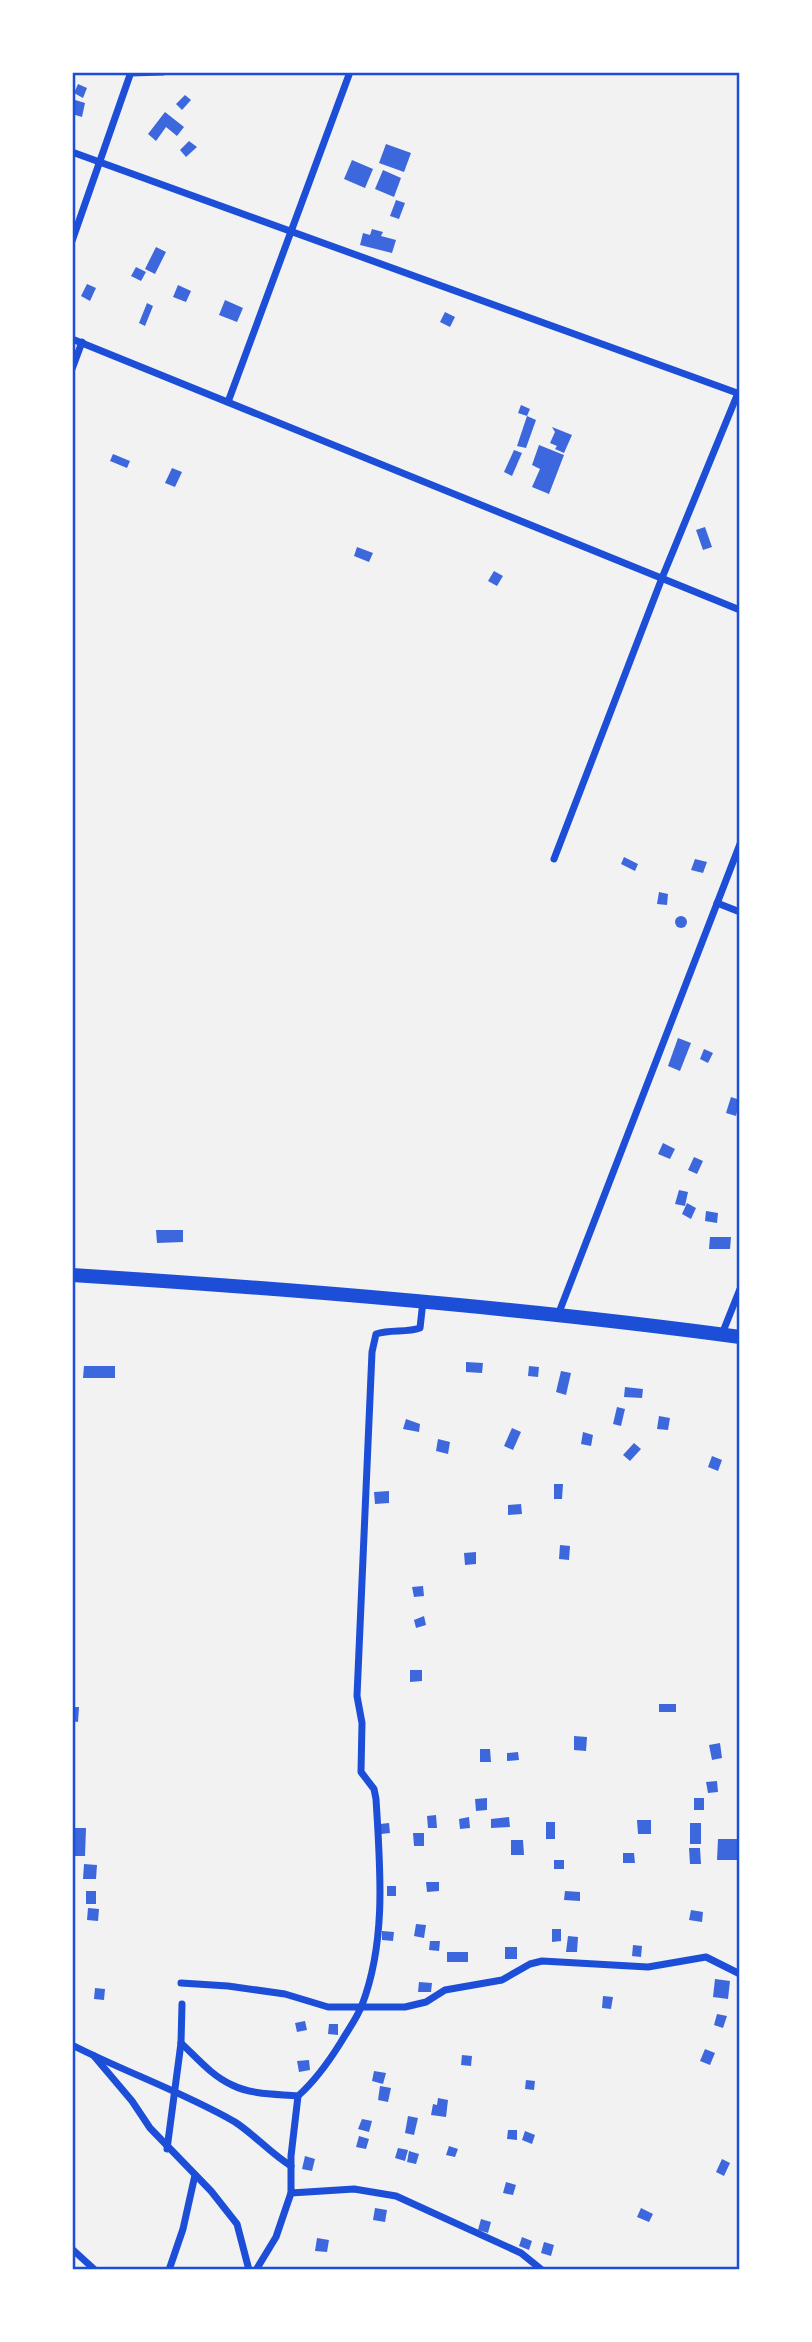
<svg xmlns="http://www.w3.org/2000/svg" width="812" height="2342" font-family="'Exo 2',sans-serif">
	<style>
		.building { fill: #3d67dc }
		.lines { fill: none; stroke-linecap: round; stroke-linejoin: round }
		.minor { stroke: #1d4ed8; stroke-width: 7 }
		.primary { stroke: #1d4ed8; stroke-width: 14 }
		.neatline { fill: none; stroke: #1d4ed8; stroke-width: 2.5 }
	</style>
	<rect width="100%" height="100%" fill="#f2f2f2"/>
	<!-- building -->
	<g class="building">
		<path d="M 78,84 L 87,88 L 83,98 L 74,93 Z"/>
		<path d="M 185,95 L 191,100 L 182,110 L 176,104 Z"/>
		<path d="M 72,99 L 85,103 L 82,117 L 72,114 Z"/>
		<path d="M 165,112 L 184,127 L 177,136 L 166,127 L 156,141 L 148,134 Z"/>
		<path d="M 189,141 L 197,147 L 186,157 L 180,150 Z"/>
		<path d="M 386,144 L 411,153 L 404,172 L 379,163 Z"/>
		<path d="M 352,160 L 373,169 L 365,188 L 344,179 Z"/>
		<path d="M 383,170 L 401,178 L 394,197 L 375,189 Z"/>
		<path d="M 396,200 L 405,203 L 399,219 L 390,216 Z"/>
		<path d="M 372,229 L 383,232 L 381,236 L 396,240 L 392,253 L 360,245 L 363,233 L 370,235 Z"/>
		<path d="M 156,247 L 166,252 L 155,274 L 145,269 Z"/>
		<path d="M 136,267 L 146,272 L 141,281 L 131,276 Z"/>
		<path d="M 87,284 L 96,288 L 90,301 L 81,296 Z"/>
		<path d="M 178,285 L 191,291 L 186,302 L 173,297 Z"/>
		<path d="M 225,300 L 243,308 L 237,322 L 219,315 Z"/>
		<path d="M 147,303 L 153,306 L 145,326 L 139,323 Z"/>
		<path d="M 445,312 L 455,317 L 450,327 L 440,322 Z"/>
		<path d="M 521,405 L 530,409 L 527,416 L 518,413 Z"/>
		<path d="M 527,416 L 536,420 L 526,448 L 517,446 Z"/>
		<path d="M 552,427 L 572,435 L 564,453 L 555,449 L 557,446 L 550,443 L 555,432 Z"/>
		<path d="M 539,445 L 564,455 L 549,494 L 532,487 L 540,469 L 532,465 Z"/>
		<path d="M 514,450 L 522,453 L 512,476 L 504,472 Z"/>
		<path d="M 113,454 L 130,461 L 127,468 L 110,461 Z"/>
		<path d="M 172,468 L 182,472 L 175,487 L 165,483 Z"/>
		<path d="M 705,527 L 712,547 L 703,550 L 696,530 Z"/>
		<path d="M 357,547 L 373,553 L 369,562 L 354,556 Z"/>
		<path d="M 494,571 L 503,576 L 497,586 L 488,581 Z"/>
		<path d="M 624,857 L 638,864 L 635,871 L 621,864 Z"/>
		<path d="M 695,859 L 707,862 L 703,873 L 691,870 Z"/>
		<path d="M 659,892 L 668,894 L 667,905 L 657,904 Z"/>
		<circle cx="681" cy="922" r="6"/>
		<path d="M 678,1038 L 691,1043 L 680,1071 L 668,1066 Z"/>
		<path d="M 704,1049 L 713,1053 L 708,1063 L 700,1059 Z"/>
		<path d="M 731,1097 L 740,1100 L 736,1116 L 726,1113 Z"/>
		<path d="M 663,1143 L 675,1149 L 670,1159 L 658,1154 Z"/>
		<path d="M 694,1157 L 703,1161 L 697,1174 L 688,1170 Z"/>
		<path d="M 679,1190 L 688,1192 L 685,1206 L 675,1204 Z"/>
		<path d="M 687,1203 L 696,1208 L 691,1219 L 682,1214 Z"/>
		<path d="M 706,1211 L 718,1213 L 717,1223 L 705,1221 Z"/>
		<path d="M 156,1230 L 183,1230 L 183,1242 L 157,1243 Z"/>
		<path d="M 710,1237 L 731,1237 L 730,1249 L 709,1249 Z"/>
		<path d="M 466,1362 L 483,1363 L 482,1373 L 466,1372 Z"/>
		<path d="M 84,1366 L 115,1366 L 115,1378 L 83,1378 Z"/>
		<path d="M 529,1366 L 539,1367 L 538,1377 L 528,1376 Z"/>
		<path d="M 561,1371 L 571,1373 L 566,1395 L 556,1392 Z"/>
		<path d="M 625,1387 L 643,1389 L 642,1398 L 624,1397 Z"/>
		<path d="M 617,1407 L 625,1409 L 621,1426 L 613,1424 Z"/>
		<path d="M 659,1416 L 670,1418 L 668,1430 L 657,1429 Z"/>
		<path d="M 406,1419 L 420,1424 L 419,1432 L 403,1429 Z"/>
		<path d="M 512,1428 L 521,1432 L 513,1450 L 504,1446 Z"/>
		<path d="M 583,1432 L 593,1435 L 591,1446 L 581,1444 Z"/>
		<path d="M 438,1439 L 450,1442 L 448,1454 L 436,1451 Z"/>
		<path d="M 634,1443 L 641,1449 L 630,1461 L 623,1455 Z"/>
		<path d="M 712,1456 L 722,1460 L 718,1471 L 708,1467 Z"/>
		<path d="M 554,1484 L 563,1484 L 562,1499 L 554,1499 Z"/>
		<path d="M 389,1491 L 389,1503 L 375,1504 L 374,1492 Z"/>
		<path d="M 521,1504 L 522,1514 L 508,1515 L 508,1505 Z"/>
		<path d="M 560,1545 L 570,1546 L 569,1560 L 559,1559 Z"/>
		<path d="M 476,1552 L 476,1564 L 465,1565 L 464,1553 Z"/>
		<path d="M 423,1586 L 424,1596 L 414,1597 L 412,1587 Z"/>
		<path d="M 424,1616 L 426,1625 L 416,1628 L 414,1620 Z"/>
		<path d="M 410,1670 L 422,1670 L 422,1681 L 410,1682 Z"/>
		<rect x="659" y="1704" width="17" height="8"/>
		<path d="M 72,1707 L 79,1707 L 78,1722 L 72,1721 Z"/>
		<path d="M 574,1736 L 587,1737 L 586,1751 L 574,1750 Z"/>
		<path d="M 720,1743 L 722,1758 L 712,1760 L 709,1745 Z"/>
		<path d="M 480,1749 L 490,1749 L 491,1762 L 480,1762 Z"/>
		<path d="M 518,1752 L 519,1760 L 507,1761 L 507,1753 Z"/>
		<path d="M 717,1781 L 718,1792 L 708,1793 L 706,1782 Z"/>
		<path d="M 487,1798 L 487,1810 L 476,1811 L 475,1799 Z"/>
		<rect x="694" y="1798" width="10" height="12"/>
		<path d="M 436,1815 L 437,1828 L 428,1828 L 427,1816 Z"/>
		<path d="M 469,1817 L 470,1828 L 460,1829 L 459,1819 Z"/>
		<path d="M 509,1817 L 510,1827 L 491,1828 L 491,1819 Z"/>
		<path d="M 637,1820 L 651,1820 L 651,1834 L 638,1834 Z"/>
		<rect x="546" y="1822" width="9" height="17"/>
		<path d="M 389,1823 L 390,1833 L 381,1834 L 380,1824 Z"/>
		<rect x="690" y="1823" width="11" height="21"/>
		<path d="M 75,1828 L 86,1828 L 85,1856 L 74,1856 Z"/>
		<path d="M 413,1833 L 424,1833 L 424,1846 L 414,1846 Z"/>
		<path d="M 718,1839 L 738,1839 L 738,1860 L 717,1860 Z"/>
		<path d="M 511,1840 L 523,1840 L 524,1855 L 511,1855 Z"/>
		<path d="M 689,1848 L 700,1848 L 701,1864 L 690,1864 Z"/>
		<path d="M 623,1853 L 634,1853 L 635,1863 L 623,1863 Z"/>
		<rect x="554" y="1860" width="10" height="9"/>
		<path d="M 84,1864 L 97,1865 L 96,1879 L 83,1879 Z"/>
		<path d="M 426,1882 L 439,1882 L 439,1891 L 427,1892 Z"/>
		<rect x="387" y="1886" width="9" height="10"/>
		<rect x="86" y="1891" width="10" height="13"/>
		<path d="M 565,1891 L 580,1892 L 580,1901 L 564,1900 Z"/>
		<path d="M 88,1908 L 99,1909 L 98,1921 L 87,1920 Z"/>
		<path d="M 691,1910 L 703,1912 L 702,1922 L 689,1920 Z"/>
		<path d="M 416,1924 L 426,1925 L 424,1938 L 414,1936 Z"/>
		<path d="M 552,1929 L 561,1929 L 561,1941 L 552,1942 Z"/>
		<path d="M 382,1931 L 394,1932 L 393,1941 L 382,1940 Z"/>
		<path d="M 568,1936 L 578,1937 L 577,1952 L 566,1952 Z"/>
		<path d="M 430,1941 L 440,1941 L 439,1951 L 429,1950 Z"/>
		<path d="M 633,1945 L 642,1946 L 641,1957 L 632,1956 Z"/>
		<rect x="505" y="1947" width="12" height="12"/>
		<rect x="447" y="1952" width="21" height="10"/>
		<path d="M 715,1979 L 730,1981 L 728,1999 L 713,1997 Z"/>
		<path d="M 419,1982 L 432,1983 L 431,1992 L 418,1992 Z"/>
		<path d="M 95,1988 L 105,1989 L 104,2000 L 94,1999 Z"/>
		<path d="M 603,1996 L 613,1997 L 611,2009 L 602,2008 Z"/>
		<path d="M 717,2014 L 727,2016 L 723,2028 L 714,2025 Z"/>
		<path d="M 305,2021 L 307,2030 L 297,2032 L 295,2023 Z"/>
		<path d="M 329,2024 L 338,2024 L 338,2035 L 328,2034 Z"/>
		<path d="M 705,2049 L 715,2053 L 710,2065 L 700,2061 Z"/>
		<path d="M 462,2055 L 472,2056 L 471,2066 L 461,2065 Z"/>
		<path d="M 309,2060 L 310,2070 L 299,2072 L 297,2061 Z"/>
		<path d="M 374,2071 L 386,2073 L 383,2084 L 372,2081 Z"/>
		<path d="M 526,2080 L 535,2081 L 534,2090 L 525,2089 Z"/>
		<path d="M 380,2086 L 391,2088 L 388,2102 L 378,2100 Z"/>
		<path d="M 438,2098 L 448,2100 L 446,2117 L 431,2115 L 433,2104 L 437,2105 Z"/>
		<path d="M 408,2116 L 418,2118 L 414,2135 L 405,2133 Z"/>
		<path d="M 362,2119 L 372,2121 L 369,2132 L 358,2129 Z"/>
		<path d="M 508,2130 L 517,2130 L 517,2140 L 507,2139 Z"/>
		<path d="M 525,2131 L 535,2135 L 532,2144 L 522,2140 Z"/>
		<path d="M 359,2136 L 369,2139 L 366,2149 L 356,2147 Z"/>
		<path d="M 449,2146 L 458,2149 L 455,2157 L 446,2155 Z"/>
		<path d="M 398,2148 L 408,2150 L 405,2161 L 395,2158 Z"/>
		<path d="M 409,2151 L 419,2154 L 416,2164 L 407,2162 Z"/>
		<path d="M 305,2156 L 315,2159 L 312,2171 L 302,2169 Z"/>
		<path d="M 722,2159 L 730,2163 L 724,2176 L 716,2172 Z"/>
		<path d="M 506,2182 L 516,2185 L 513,2195 L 503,2193 Z"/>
		<path d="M 375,2208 L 387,2210 L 385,2222 L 373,2220 Z"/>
		<path d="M 641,2208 L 653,2214 L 649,2222 L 637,2217 Z"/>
		<path d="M 481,2219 L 491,2222 L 488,2233 L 478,2230 Z"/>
		<path d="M 522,2237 L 532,2241 L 529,2250 L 519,2246 Z"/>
		<path d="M 317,2238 L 329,2240 L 327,2252 L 315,2251 Z"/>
		<path d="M 544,2242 L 554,2245 L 551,2256 L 541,2253 Z"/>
	</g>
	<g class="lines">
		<!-- minor -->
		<g class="minor">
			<path d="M 130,73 L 163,72"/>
			<path d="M 72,152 L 740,394"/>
			<path d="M 72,241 L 131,72"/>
			<path d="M 72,339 L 740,610"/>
			<path d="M 72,369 L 82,342"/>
			<path d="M 228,402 L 350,72"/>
			<path d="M 554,859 L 662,578 L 738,393"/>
			<path d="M 717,903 L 740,912"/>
			<path d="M 558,1315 L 740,844"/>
			<path d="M 722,1334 L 740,1289"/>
			<path d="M 181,1983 L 228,1986 L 285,1994 L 328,2007 L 405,2007 L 426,2002 L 445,1990 L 502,1980 L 530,1964 L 542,1961 L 648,1967 L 706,1957 L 740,1974"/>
			<path d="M 181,2043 C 197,2058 212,2076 232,2085 C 252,2095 277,2094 298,2096 L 291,2156 L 291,2193 L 354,2189 L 396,2196 L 521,2253 L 542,2270"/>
			<path d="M 72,2045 C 125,2072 183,2092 235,2122 C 255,2135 270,2153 291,2166"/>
			<path d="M 94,2056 L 132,2101 L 150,2128 L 211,2191 L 237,2224 L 249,2270"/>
			<path d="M 298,2096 C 316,2080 328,2063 341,2042 C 348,2030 357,2018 362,2005 C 387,1940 380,1866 376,1799 L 374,1789 L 361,1772 L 362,1723 L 357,1696 L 372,1352 L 376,1334 C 391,1329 406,1333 420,1328 L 423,1301"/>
			<path d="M 167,2149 L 181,2043 L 182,2004"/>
			<path d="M 72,2249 L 95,2270"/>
			<path d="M 169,2270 L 183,2229 L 195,2175"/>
			<path d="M 256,2270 L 276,2237 L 291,2193"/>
		</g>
		<!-- primary -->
		<path class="primary" d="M 72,1275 C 295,1289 518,1307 740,1337"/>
	</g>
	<!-- border -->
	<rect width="812" height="2342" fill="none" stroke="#ffffff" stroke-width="147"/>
	<rect x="74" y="74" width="664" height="2194" class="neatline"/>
</svg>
